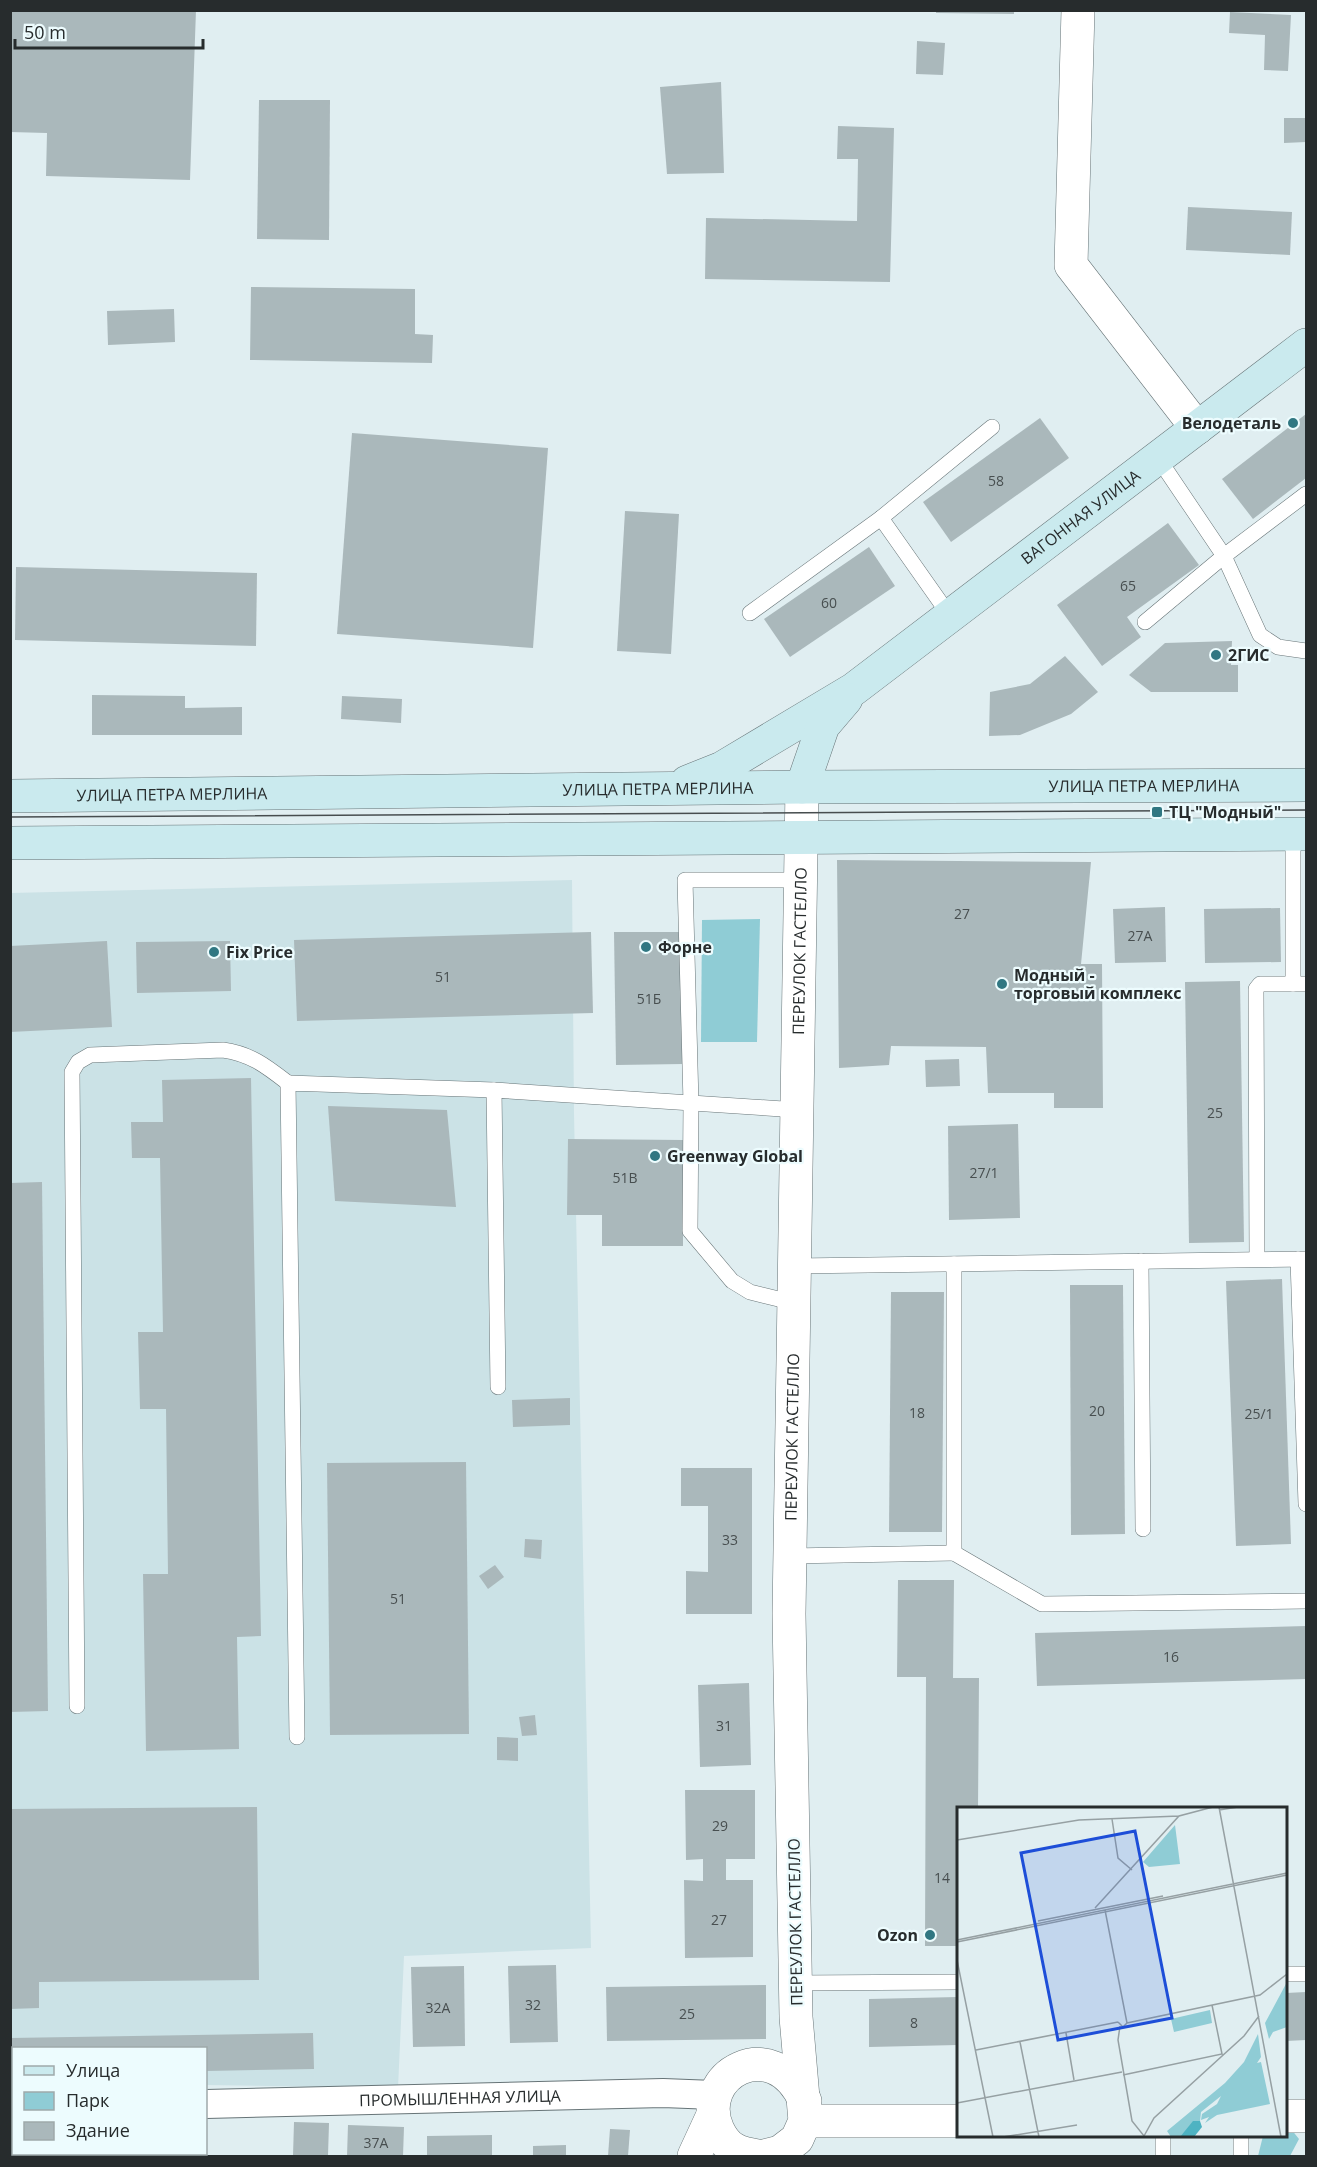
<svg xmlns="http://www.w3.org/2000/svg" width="1317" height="2167" font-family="'Open Sans',sans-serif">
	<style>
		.built { fill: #cbe2e6 }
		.green { fill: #8fccd5 }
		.building { fill: #aab8bb }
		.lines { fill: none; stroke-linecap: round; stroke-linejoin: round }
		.service-casing { stroke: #677477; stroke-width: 16 }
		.minor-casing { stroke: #677477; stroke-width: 30 }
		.tertiary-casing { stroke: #677477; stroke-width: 34 }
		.secondary-casing { stroke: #677477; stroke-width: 34 }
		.service { stroke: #fff; stroke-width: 15 }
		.minor { stroke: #fff; stroke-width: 28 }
		.tertiary { stroke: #fff; stroke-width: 33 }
		.secondary { stroke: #caeaee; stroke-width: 33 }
		.tram { stroke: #474d4f; stroke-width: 1.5 }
		.poi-dot { fill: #307782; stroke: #edfcfe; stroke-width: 2 }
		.labels { text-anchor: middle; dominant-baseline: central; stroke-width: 4.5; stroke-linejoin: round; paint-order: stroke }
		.number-label { font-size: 14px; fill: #484f50 }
		.poi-label { font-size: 16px; font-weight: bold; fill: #272c2d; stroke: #edfcfe; text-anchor: start }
		.street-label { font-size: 16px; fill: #272c2d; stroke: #edfcfe }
		.inset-road { fill: none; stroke: #96a0a3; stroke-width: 1.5 }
		.view { fill: #1d4ed8; fill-opacity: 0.15; stroke: #1d4ed8; stroke-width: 3 }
		.inset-edge { fill: none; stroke: #272c2d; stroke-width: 3 }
	</style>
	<rect width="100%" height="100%" fill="#e0eef1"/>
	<!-- built -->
	<path class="built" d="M 572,880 L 574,1113 L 591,1948 L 404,1956 L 398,2088 L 206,2085 L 206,2048 L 14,2048 L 13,2081 L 11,2081 L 10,893 Z"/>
	<!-- green -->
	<g class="green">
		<path d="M 760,919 L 757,1042 L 701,1042 L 702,920 Z"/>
		<path d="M 1291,2129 L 1299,2139 L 1290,2156 L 1258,2156 L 1263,2136 L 1286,2136 L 1286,2130 Z"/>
	</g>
	<!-- building -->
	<g class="building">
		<path d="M 10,10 L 196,10 L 190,180 L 46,176 L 47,133 L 10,132 Z"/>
		<path d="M 936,10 L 1014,10 L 1014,14 L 936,13 Z"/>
		<path d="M 1230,12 L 1291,15 L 1288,71 L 1264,70 L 1265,35 L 1229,33 Z"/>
		<path d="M 917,41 L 945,43 L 943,75 L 916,74 Z"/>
		<path d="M 721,82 L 724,173 L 667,174 L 660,87 Z"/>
		<path d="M 259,100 L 330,100 L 329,240 L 257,239 Z"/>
		<path d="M 1284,118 L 1306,118 L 1306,142 L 1284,143 Z"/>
		<path d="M 838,126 L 894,128 L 890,282 L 705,279 L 706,218 L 857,221 L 858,159 L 837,159 Z"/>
		<path d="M 1188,207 L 1292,212 L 1290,255 L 1186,250 Z"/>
		<path d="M 251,287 L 415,289 L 415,334 L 433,335 L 432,363 L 250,360 Z"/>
		<path d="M 174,309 L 175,342 L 108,345 L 107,311 Z"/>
		<path d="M 1306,414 L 1306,478 L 1253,519 L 1222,479 Z"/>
		<path d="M 1040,418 L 1069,458 L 951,542 L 923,502 Z"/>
		<path d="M 352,433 L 548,448 L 533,648 L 337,634 Z"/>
		<path d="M 625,511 L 679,514 L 671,654 L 617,651 Z"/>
		<path d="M 1168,523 L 1199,565 L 1127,617 L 1141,637 L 1102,666 L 1057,605 Z"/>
		<path d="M 869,547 L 895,586 L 790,657 L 764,619 Z"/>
		<path d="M 16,567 L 257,573 L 256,646 L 15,640 Z"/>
		<path d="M 1232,641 L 1231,665 L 1238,665 L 1238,692 L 1151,692 L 1129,675 L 1165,643 Z"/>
		<path d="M 1065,656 L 1098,692 L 1071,714 L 1020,735 L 989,736 L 990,692 L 1030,684 Z"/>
		<path d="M 92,695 L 185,696 L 185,708 L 242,707 L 242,735 L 92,735 Z"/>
		<path d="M 342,696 L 402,699 L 401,723 L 341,719 Z"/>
		<path d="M 837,860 L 1091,862 L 1081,964 L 1102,964 L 1103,1108 L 1054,1108 L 1054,1093 L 988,1093 L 986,1047 L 891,1046 L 889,1065 L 839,1068 Z"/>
		<path d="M 1165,907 L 1166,962 L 1115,963 L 1113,909 Z"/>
		<path d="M 1280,908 L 1281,962 L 1205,963 L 1204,909 Z"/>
		<path d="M 591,932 L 593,1013 L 297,1021 L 294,940 Z"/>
		<path d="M 614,932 L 681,932 L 683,1064 L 616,1065 Z"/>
		<path d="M 107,941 L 112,1027 L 10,1032 L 10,946 Z"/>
		<path d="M 230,941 L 231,991 L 137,993 L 136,942 Z"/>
		<path d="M 1240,981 L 1244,1242 L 1189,1243 L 1185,982 Z"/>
		<path d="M 959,1059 L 960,1086 L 926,1087 L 925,1060 Z"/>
		<path d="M 251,1078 L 261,1636 L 237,1637 L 239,1749 L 146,1751 L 143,1574 L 168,1574 L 166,1409 L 140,1409 L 138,1332 L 163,1332 L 160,1158 L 132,1158 L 131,1122 L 163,1122 L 162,1080 Z"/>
		<path d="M 328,1106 L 447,1110 L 456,1207 L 335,1201 Z"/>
		<path d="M 1018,1124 L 1020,1218 L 949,1220 L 948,1126 Z"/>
		<path d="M 568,1139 L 683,1140 L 683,1246 L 602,1246 L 602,1215 L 567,1215 Z"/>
		<path d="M 42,1182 L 48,1711 L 10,1712 L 10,1183 Z"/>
		<path d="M 1282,1279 L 1291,1544 L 1236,1546 L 1226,1281 Z"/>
		<path d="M 1070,1285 L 1123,1285 L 1125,1534 L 1071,1535 Z"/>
		<path d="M 891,1292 L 944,1292 L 942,1532 L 889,1532 Z"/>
		<path d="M 570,1398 L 570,1425 L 513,1427 L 512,1400 Z"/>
		<path d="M 466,1462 L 469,1734 L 330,1735 L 327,1463 Z"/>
		<path d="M 681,1468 L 752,1468 L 752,1614 L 686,1614 L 686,1571 L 708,1572 L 708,1506 L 681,1506 Z"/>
		<path d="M 525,1539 L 542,1540 L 541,1559 L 524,1557 Z"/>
		<path d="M 495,1565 L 504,1577 L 488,1589 L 479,1576 Z"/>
		<path d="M 898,1580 L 954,1580 L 953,1678 L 979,1678 L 978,1808 L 958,1808 L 958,1946 L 925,1946 L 926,1677 L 897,1677 Z"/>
		<path d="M 1306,1626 L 1306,1679 L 1037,1686 L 1035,1633 Z"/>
		<path d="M 749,1683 L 751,1765 L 700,1767 L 698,1685 Z"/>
		<path d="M 535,1715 L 537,1735 L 522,1736 L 519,1717 Z"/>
		<path d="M 497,1737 L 518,1738 L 518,1761 L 497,1760 Z"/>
		<path d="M 685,1790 L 755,1790 L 755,1859 L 726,1859 L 726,1880 L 753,1880 L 753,1957 L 685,1958 L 684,1880 L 703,1881 L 703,1859 L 686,1860 Z"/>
		<path d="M 257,1807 L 259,1980 L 39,1982 L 39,2008 L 10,2009 L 10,1809 Z"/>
		<path d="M 556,1965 L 558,2042 L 510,2043 L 508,1966 Z"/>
		<path d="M 464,1966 L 465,2046 L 413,2047 L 411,1967 Z"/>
		<path d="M 766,1985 L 766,2039 L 607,2041 L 606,1987 Z"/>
		<path d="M 1306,1992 L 1306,2040 L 1286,2041 L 1286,1993 Z"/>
		<path d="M 958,1997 L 958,2045 L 869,2047 L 869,1999 Z"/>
		<path d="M 313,2033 L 314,2069 L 206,2071 L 206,2048 L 14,2048 L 14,2074 L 10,2074 L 10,2038 Z"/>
		<path d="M 294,2122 L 329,2123 L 328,2156 L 293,2156 Z"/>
		<path d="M 348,2125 L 404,2127 L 403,2156 L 347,2156 Z"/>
		<path d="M 610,2129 L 630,2130 L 628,2156 L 608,2156 Z"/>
		<path d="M 492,2135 L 492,2156 L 427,2156 L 427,2136 Z"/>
		<path d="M 566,2145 L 566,2156 L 533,2156 L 533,2146 Z"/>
		<rect x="132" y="2154" width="40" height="2"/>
	</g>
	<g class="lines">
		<!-- service casing -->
		<g class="service-casing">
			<g id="service">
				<path d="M 1158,458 L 1224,556 L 1260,635 L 1278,647 L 1306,651"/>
				<path d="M 750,613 L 881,518"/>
				<path d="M 950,616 L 881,518 L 992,427"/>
				<path d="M 1145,622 L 1224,556 L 1306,494"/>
				<path d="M 1293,835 L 1293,984"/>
				<path d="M 1257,1259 L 1256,989 L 1260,984 L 1306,984"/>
				<path d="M 1298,1259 L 1306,1504"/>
				<path d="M 1141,1261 L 1143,1529"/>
				<path d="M 954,1264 L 954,1553 L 1042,1604 L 1306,1601"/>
				<path d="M 795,1266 L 1306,1259"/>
				<path d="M 795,1303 L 750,1292 L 732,1281 L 690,1231 L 691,1103 L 685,880 L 802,880"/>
				<path d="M 498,1387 L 494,1090 L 798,1110"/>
				<path d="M 790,1556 L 954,1553"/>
				<path d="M 77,1706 L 72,1072 L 78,1062 L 90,1055 L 223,1050 C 251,1054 266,1066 288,1083"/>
				<path d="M 297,1737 L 288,1083 L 494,1090"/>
				<path d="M 1286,1974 L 1306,1974"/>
				<path d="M 796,1983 L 958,1982"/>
				<path d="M 1163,2136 L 1163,2156"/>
				<path d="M 1241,2136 L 1241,2156"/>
			</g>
		</g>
		<!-- minor casing -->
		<g class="minor-casing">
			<g id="minor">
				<path id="s1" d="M 206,2104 L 663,2093 L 714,2095"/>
				<path d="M 10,2106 L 14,2106"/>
				<path d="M 100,2156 L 100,2154"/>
			</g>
		</g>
		<!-- tertiary casing -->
		<g class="tertiary-casing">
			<g id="tertiary">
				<path d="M 1078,10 L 1071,265 L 1197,428"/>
				<path d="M 1286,2116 L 1306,2116"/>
				<path d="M 805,2121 L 958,2121"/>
				<path d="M 694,2156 L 712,2117"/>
				<path d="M 758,2156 C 738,2153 727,2149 718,2130 C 693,2075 773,2030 805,2101"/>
				<path id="s2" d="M 764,2156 L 780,2152 L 797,2139 L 805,2121 L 796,2017 L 789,1614 L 802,787"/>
			</g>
		</g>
		<!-- secondary casing -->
		<g class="secondary-casing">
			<g id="secondary">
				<path id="s3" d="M 687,782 L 722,768 L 854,689 L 1306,345"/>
				<path d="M 802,787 L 823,726 L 846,699"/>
				<path id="s4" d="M 10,796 L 802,787 L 1306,785"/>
				<path d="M 10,843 L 1306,834"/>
			</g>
		</g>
		<!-- service -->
		<use href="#service" class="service"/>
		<!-- minor -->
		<use href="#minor" class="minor"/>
		<!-- tertiary -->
		<use href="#tertiary" class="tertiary"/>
		<!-- secondary -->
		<use href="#secondary" class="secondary"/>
		<!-- tram -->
		<path class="tram" d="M 10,817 L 1306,810"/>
	</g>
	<!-- markers -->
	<g class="poi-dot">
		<circle cx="1293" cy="423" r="6"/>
		<circle cx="1216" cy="655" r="6"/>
		<rect x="1151" y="806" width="12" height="12" rx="3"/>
		<circle cx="646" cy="947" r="6"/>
		<circle cx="214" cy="952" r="6"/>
		<circle cx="1002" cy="984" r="6"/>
		<circle cx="655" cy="1156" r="6"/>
		<circle cx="930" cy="1935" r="6"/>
	</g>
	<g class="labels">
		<!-- number labels -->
		<g class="number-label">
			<text x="996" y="480">58</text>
			<text x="1128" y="585">65</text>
			<text x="829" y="602">60</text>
			<text x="962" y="913">27</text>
			<text x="1140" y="935">27А</text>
			<text x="443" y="976">51</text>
			<text x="649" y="998">51Б</text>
			<text x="1215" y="1112">25</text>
			<text x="984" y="1172">27/1</text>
			<text x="625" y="1177">51В</text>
			<text x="1097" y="1410">20</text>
			<text x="917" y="1412">18</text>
			<text x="1259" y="1413">25/1</text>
			<text x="730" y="1539">33</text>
			<text x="398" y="1598">51</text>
			<text x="1171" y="1656">16</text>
			<text x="724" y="1725">31</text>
			<text x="720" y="1825">29</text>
			<text x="942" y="1877">14</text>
			<text x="719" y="1919">27</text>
			<text x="533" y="2004">32</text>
			<text x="438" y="2007">32А</text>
			<text x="687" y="2013">25</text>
			<text x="914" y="2022">8</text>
			<text x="376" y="2142">37А</text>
		</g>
		<!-- poi labels -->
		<g class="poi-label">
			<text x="1281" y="423" text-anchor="end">Велодеталь</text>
			<text x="1228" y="655">2ГИС</text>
			<text x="1169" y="812">ТЦ "Модный"</text>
			<text x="658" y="947">Форне</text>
			<text x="226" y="952">Fix Price</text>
			<text x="1014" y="975">Модный -<tspan x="1014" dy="18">торговый комплекс</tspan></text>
			<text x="667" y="1156">Greenway Global</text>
			<text x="918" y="1935" text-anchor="end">Ozon</text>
		</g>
		<!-- street labels -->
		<g class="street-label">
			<text stroke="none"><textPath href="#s3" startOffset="476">ВАГОННАЯ УЛИЦА</textPath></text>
			<text stroke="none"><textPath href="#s4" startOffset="1134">УЛИЦА ПЕТРА МЕРЛИНА</textPath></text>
			<text stroke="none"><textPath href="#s4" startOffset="648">УЛИЦА ПЕТРА МЕРЛИНА</textPath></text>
			<text stroke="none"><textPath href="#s4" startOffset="162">УЛИЦА ПЕТРА МЕРЛИНА</textPath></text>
			<text stroke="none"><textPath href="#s2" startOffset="1228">ПЕРЕУЛОК ГАСТЕЛЛО</textPath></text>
			<text stroke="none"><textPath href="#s2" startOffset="742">ПЕРЕУЛОК ГАСТЕЛЛО</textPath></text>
			<text transform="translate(795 1922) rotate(-91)">ПЕРЕУЛОК ГАСТЕЛЛО</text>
			<text stroke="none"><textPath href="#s1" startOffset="254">ПРОМЫШЛЕННАЯ УЛИЦА</textPath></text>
		</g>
	</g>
	<!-- overview -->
	<g transform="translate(957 1807)">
		<rect width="330" height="330" fill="#e0eef1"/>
		<path d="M 218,18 L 223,57 L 192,60 L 186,55 ZM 330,175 L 330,220 L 316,225 L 312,232 L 308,216 ZM 253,203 L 255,216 L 217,225 L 214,212 ZM 301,227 L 304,250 L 300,256 L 304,255 L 313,297 L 260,308 L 248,316 L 252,310 L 244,313 L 245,307 L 260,297 L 264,289 L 244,305 L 243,314 L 223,330 L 214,330 L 210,324 L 268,276 L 287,255 Z" fill="#8fccd5"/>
		<path d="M 236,314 L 243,314 L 245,320 L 237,330 L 223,330 Z" fill="#4eb3c2"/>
		<path class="inset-road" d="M 262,0 L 324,330M 262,3 L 281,0M 155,12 L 161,51 L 175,63M 0,33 L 122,13 L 222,9M 138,101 L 222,9 L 256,0M 148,103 L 170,216M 81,114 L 206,89M 0,133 L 330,66M 0,135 L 330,68M 0,153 L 36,330M 161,215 L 166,220 L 170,216 L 303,188 L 330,167M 163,219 L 161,233 L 175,314 L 187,329 L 197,311 L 287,229 L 302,209M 109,226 L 117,273M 63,235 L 82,330M 19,243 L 161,215M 166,268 L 265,247 L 255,198M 0,296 L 165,265M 46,330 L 120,318"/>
		<path class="view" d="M 178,24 L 215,211 L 101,233 L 64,46 Z"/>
		<rect width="330" height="330" class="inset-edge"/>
	</g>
	<!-- border -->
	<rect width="1317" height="2167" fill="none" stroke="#272c2d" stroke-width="24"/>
	<!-- legend -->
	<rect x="12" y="2047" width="195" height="108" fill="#edfcfe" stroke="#9ea9aa" stroke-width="1.5"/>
	<rect x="24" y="2066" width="30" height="9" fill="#caeaee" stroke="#9ea9aa" stroke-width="1.5"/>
	<text x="66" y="2077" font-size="18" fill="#272c2d">Улица</text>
	<rect x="24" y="2092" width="30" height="18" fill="#8fccd5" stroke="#9ea9aa" stroke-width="1.5"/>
	<text x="66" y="2107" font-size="18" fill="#272c2d">Парк</text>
	<rect x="24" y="2122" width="30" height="18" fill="#aab8bb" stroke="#9ea9aa" stroke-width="1.5"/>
	<text x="66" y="2137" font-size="18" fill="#272c2d">Здание</text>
	<!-- scale -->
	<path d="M15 39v9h188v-9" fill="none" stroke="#272c2d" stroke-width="3"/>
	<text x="24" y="39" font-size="18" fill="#272c2d" stroke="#edfcfe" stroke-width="4.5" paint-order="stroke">50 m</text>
</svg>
